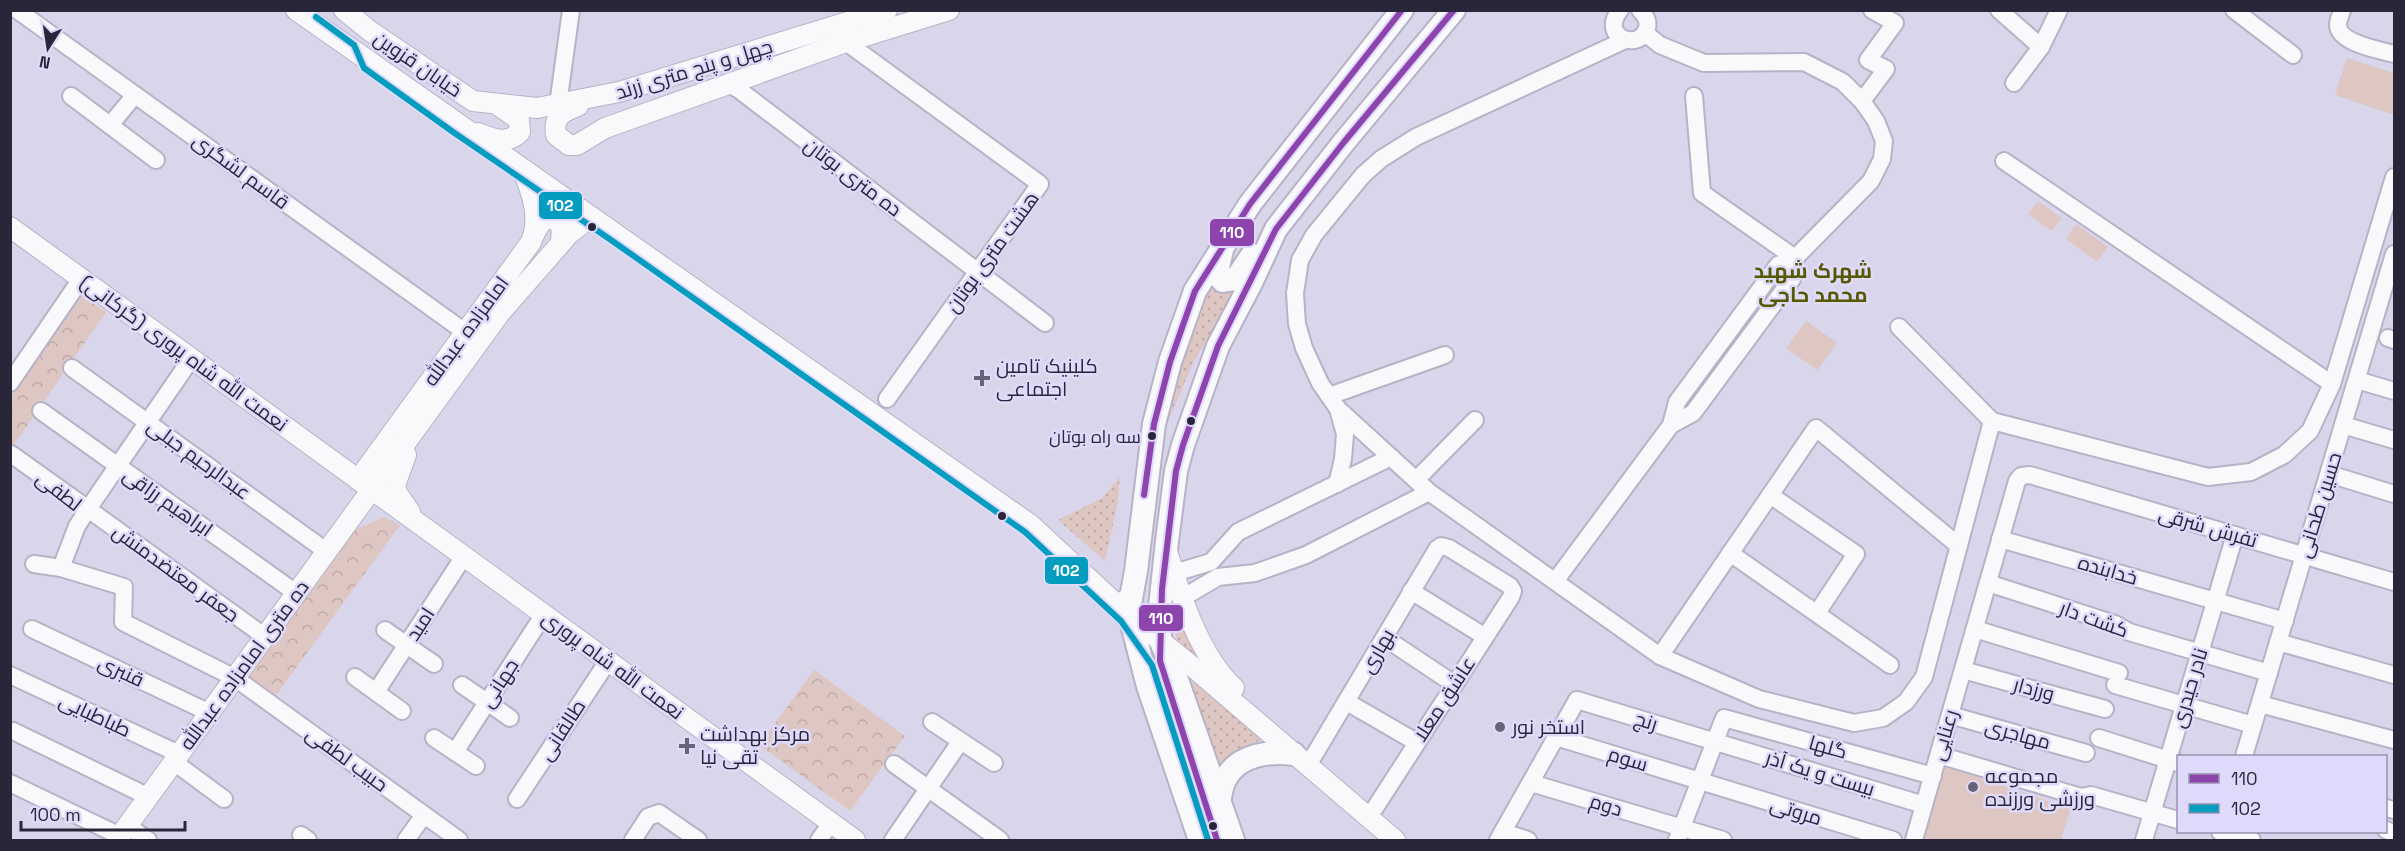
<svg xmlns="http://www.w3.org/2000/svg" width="2405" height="851" font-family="'Space Grotesk',Cairo,sans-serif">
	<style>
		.grass { fill: url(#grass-dots) }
		.forest { fill: url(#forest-crowns) }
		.pitch { fill: #dec6c2 }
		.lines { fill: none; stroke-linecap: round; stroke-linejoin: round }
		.minor-casing { stroke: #b6b3c7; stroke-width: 20 }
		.major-casing { stroke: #b6b3c7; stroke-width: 22 }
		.highway-casing { stroke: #b6b3c7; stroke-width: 26 }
		.minor { stroke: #f9f9fc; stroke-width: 16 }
		.major { stroke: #f9f9fc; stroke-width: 20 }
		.highway { stroke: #f9f9fc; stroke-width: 22 }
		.bus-1-casing { stroke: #dfdafb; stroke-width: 10 }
		.bus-2-casing { stroke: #dfdafb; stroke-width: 10 }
		.bus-1 { stroke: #8e44ad; stroke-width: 6 }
		.bus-2 { stroke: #049cbf; stroke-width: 6 }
		.bus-dot { fill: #2a263a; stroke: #dfdafb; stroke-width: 2 }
		.poi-dot { fill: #676478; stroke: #dfdafb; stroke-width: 2 }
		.labels { text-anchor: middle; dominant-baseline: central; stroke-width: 5; stroke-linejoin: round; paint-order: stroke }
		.bus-label { font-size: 18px; fill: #2a263a; stroke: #dfdafb; text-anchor: end }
		.street-label { font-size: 20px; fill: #2a263a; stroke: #dfdafb }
		.poi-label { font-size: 20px; fill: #2a263a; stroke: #dfdafb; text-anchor: start }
		.neighbourhood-label { font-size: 21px; font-weight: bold; fill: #565900; stroke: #dfdafb }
		.line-badge { stroke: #dfdafb; stroke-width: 2 }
		.badge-label { font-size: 16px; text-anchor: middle; font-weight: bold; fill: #fff }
	</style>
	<defs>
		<pattern id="grass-dots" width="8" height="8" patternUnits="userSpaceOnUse" patternTransform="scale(1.5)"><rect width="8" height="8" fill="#dec6c2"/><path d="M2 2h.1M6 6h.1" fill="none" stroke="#bfaaa7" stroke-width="1.8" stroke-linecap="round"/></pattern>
		<pattern id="forest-crowns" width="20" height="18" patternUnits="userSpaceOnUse" patternTransform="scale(1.5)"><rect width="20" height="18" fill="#dec6c2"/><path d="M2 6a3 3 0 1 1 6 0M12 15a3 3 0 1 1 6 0" fill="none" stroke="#bfaaa7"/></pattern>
	</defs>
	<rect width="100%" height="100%" fill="#d9d6ec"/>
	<!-- grass -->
	<g class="grass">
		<path d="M 1212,275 L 1218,291 L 1226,292 L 1239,287 L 1193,363 L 1166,426 L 1186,347 Z"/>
		<path d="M 1120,477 L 1117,506 L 1105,561 L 1058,520 L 1102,498 Z"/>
		<path d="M 1176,597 L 1221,682 L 1176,638 Z"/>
		<path d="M 1195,680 L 1264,739 L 1235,750 L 1218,769 L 1191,685 Z"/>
	</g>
	<!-- forest -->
	<g class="forest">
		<path d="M 82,295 L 106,312 L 11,449 L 11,398 Z"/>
		<path d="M 384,517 L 400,525 L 275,697 L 245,679 L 352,531 Z"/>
		<path d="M 814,670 L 905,736 L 850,811 L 759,745 Z"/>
	</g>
	<!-- pitch -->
	<g class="pitch">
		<path d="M 2347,58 L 2394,73 L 2394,115 L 2335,95 Z"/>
		<path d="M 2038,201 L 2062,218 L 2052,231 L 2028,214 Z"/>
		<path d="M 2076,224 L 2108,247 L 2097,262 L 2066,239 Z"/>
		<path d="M 1806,321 L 1837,343 L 1817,370 L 1786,348 Z"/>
		<path d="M 1945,765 L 2070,809 L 2061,840 L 1922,840 Z"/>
	</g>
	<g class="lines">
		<!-- minor casing -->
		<g class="minor-casing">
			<g id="minor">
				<path d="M 17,10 L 465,332"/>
				<path d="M 1620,10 C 1598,38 1641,52 1647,28 C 1649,21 1645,15 1640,10"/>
				<path d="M 1999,10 L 2041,47"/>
				<path d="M 2234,10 L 2293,55"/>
				<path d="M 2342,10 C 2341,15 2338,20 2338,24 C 2337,43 2380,50 2394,54"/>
				<path d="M 846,42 L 1040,184 L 887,399"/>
				<path d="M 2014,83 L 2041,47 L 2059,10"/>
				<path d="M 728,84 L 738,89 L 1045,323"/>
				<path d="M 71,96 L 156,160"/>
				<path d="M 1694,96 L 1702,193 L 1795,258"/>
				<path d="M 1862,101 L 1886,69 L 1868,60 L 1895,23 L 1872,10"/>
				<path d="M 558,105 L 571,10"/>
				<path d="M 110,125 L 135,95"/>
				<path d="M 2004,161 L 2332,384"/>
				<path d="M 1899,327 L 1992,421 L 2208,477 L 2251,472 L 2284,455 L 2310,431 L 2332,384 L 2394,177"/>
				<path d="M 2388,338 L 2394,340"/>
				<path d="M 191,359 L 88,509 L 264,636"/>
				<path d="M 72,368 L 326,551"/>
				<path d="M 2357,380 L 2394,391"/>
				<path d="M 10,383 L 81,279"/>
				<path d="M 1329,396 L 1445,355"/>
				<path d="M 1338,409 L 1429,492 L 1660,656 L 1759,699 L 1854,723 L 1883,718 L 1906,702 L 1924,677 L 1992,421"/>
				<path d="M 41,411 L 296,593"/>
				<path d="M 1671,425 L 1693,413 L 1792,279 L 1795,258"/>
				<path d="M 2343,425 L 2394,440"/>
				<path d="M 11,454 L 88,509 L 77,526 L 61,568"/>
				<path d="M 2329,474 L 2394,494"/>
				<path d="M 1416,480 L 1475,420"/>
				<path d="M 1337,484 L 1343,459 L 1345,434 L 1338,409 L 1320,383 L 1304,348 L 1297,324 L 1295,293 L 1300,260 L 1314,235 L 1363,175 L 1381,159 L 1416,137 L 1625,40"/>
				<path d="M 1770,495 L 1856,554 L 1817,613"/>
				<path d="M 2000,539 L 2285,621"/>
				<path d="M 1730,553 L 1890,665"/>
				<path d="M 34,564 L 61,568 L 124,587 L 123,622 L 235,678 L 459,840"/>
				<path d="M 1174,573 L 1211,562 L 1238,532 L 1391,457"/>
				<path d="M 1556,580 L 1671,425 L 1677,402 L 1778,265 L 1795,258 L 1871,181 L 1882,159 L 1884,141 L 1876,121 L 1862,101 L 1843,82 L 1804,62 L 1704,63 L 1660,45 L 1645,33"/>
				<path d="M 1988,583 L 2115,624 L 2129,632 L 2269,673"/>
				<path d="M 1411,591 L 1484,636"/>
				<path d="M 1184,597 L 1218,577 L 1255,573 L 1306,555 L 1429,492"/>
				<path d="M 32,629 L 210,713"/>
				<path d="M 1975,629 L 2119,673"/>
				<path d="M 385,630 L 434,664"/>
				<path d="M 1385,638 L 1454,684"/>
				<path d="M 2278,642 L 2394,675"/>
				<path d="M 1660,656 L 1816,428 L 1959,546"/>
				<path d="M 1963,670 L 2105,709"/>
				<path d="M 10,675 L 179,754"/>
				<path d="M 355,677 L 402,711"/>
				<path d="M 462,685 L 510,718"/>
				<path d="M 2115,685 L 2253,725"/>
				<path d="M 376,692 L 464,556"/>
				<path d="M 1347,702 L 1416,742"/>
				<path d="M 2260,704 L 2394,740"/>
				<path d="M 1950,715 L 2086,753"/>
				<path d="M 932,722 L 994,763"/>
				<path d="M 13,731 L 149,797"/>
				<path d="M 1556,737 L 1893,840"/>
				<path d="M 434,738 L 476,766"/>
				<path d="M 2099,738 L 2178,763"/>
				<path d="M 455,752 L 544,614"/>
				<path d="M 1939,755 L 2081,797 L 2091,795 L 2178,820"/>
				<path d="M 2244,756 L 2394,254"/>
				<path d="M 1313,757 L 1437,549 L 1441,546 L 1449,548 L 1510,586 L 1513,591 L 1511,597 L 1375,808"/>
				<path d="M 174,762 L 224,799"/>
				<path d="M 894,764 L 1000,840"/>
				<path d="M 10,783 L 120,836"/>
				<path d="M 1531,783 L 1723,840"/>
				<path d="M 517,799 L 608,661"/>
				<path d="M 2386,808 L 2394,810"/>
				<path d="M 128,826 L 148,840"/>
				<path d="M 2386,830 L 2394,833"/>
				<path d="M 1503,832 L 1528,840"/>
				<path d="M 2220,832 L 2252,840"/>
				<path d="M 301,835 L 308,840"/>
				<path d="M 406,840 L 424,815"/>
				<path d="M 633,840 L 648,817 L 659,813 L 698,840"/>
				<path d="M 819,840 L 831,823"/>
				<path d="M 893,840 L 960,742"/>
				<path d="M 1498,840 L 1577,700 L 1924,805"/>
				<path d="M 1677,840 L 1724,718 L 1933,776"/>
				<path d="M 1914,840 L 2017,481 L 2021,476 L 2030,475 L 2394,582"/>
				<path d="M 2144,840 L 2235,535"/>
			</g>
		</g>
		<!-- major casing -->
		<g class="major-casing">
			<g id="major">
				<path d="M 296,10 L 1031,525 L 1128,615 L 1187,662 L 1395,840"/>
				<path d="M 344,10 L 370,31 L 473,101 L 537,108 L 619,92 L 887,10"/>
				<path d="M 578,106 C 562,112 553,116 556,135 L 569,145 L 577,145 L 605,128 L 846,42 L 949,10"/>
				<path d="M 478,133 C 492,139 508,145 520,132 L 519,120 L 498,105"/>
				<path d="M 10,227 L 855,840"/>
				<path d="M 534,235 C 539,226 541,218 553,218 L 562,226 L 561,242"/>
				<path d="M 406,455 L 395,485 L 397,493 L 410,512"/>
				<path d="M 358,480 L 531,242 C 541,219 532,193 523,171"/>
				<path d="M 1167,551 C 1180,595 1200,657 1234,688"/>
				<path d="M 117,840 L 500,313 L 569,234 L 591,217"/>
			</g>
		</g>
		<!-- highway casing -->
		<g class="highway-casing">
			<g id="highway">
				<path d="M 1222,250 C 1220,261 1214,272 1223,281 L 1236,279 L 1252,255"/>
				<path d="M 1126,601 L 1148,686 L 1200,840"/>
				<path d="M 1128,615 L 1136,571 L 1154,424 L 1170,362 L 1195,291 L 1250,204 L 1402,10"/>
				<path d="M 1219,801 C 1221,794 1222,784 1226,778 C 1239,754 1270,751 1294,754"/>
				<path d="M 1233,840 L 1177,680 L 1160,639 L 1160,607 L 1167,541 L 1176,471 L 1183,445 L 1218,346 L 1251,283 L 1276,229 L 1344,142 L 1454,10"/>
			</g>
		</g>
		<!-- minor -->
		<use href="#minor" class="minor"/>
		<!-- major -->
		<use href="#major" class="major"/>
		<!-- highway -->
		<use href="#highway" class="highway"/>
		<!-- bus-1 casing -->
		<g class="bus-1-casing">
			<g id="bus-1">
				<path d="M 1144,495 L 1154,424 L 1170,362 L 1195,291 L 1250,204 L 1402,10"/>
				<path d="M 1217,840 L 1160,661 L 1162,589 L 1176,471 L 1183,445 L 1218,346 L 1276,229 L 1344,142 L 1454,10"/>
			</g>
		</g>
		<!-- bus-2 casing -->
		<g class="bus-2-casing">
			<path id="bus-2" d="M 316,17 L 354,45 L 364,68 L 453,132 L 611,240 L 1025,532 L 1121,621 L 1152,665 L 1208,840"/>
		</g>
		<!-- bus-1 -->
		<use href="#bus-1" class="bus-1"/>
		<!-- bus-2 -->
		<use href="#bus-2" class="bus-2"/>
	</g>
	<!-- markers -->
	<g class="bus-dot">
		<circle cx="592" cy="227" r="5"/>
		<circle cx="1191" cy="421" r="5"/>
		<circle cx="1152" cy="436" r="5"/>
		<circle cx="1002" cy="516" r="5"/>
		<circle cx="1213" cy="826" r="5"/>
	</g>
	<g class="poi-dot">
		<path d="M979 369h6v6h6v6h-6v6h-6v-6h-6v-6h6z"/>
		<circle cx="1500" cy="727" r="6"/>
		<path d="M684 737h6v6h6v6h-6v6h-6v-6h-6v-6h6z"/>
		<circle cx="1973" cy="787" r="6"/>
	</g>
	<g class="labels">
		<!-- bus labels -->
		<g class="bus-label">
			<text x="1141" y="436">سه راه بوتان</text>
		</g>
		<!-- street labels -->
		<g class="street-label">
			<text transform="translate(418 64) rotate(34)">خیابان قزوین</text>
			<text transform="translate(694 69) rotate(-17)">چهل و پنج متری زرند</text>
			<text transform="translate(241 171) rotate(36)">قاسم لشگری</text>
			<text transform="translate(853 177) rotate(37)">ده متری بوتان</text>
			<text transform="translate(992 252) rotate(-54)">هشت متری بوتان</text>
			<text transform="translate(466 331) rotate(-54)">امامزاده عبدالله</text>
			<text transform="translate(184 353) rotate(36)">نعمت الله شاه پروری (گرکانی)</text>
			<text transform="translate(199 459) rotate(36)">عبدالرحیم جبلی</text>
			<text transform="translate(59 491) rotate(38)">لطفی</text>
			<text transform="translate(168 502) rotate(35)">ابراهیم رزاقی</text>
			<text transform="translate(2319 505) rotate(-73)">حسین طحانی</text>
			<text transform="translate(2208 527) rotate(16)">تفرش شرقی</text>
			<text transform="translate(2108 570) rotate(16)">خدابنده</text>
			<text transform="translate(176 573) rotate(36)">جعفر معتضدمنش</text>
			<text transform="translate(2094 619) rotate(20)">کشت دار</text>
			<text transform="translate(420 624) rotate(-57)">امید</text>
			<text transform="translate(1377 651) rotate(-60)">بهاری</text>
			<text transform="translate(244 665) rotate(-54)">ده متری امامزاده عبدالله</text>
			<text transform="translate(613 665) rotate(36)">نعمت الله شاه پروری</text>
			<text transform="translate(121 671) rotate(25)">قنبری</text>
			<text transform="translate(499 683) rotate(-57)">جهانی</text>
			<text transform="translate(2189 688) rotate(-73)">نادر حیدری</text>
			<text transform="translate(2034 689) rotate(15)">ورزدار</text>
			<text transform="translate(1444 699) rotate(-57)">عاشق معلا</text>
			<text transform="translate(95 715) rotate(25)">طباطبایی</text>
			<text transform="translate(1646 721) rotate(17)">رنج</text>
			<text transform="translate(562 730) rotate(-57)">طالقانی</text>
			<text transform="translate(2018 734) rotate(15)">مهاجری</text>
			<text transform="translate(1944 735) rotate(-74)">رعنایی</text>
			<text transform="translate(1828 747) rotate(16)">گلها</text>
			<text transform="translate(347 759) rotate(36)">حبیب لطفی</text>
			<text transform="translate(1628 759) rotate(17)">سوم</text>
			<text transform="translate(1820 773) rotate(17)">بیست و یک آذر</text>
			<text transform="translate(1606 805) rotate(17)">دوم</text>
			<text transform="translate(1796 811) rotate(17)">مروتی</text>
		</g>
		<!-- poi labels -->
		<g class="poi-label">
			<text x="996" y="366">کلینیک تامین<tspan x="996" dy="23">اجتماعی</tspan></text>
			<text x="1512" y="727">استخر نور</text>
			<text x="700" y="734">مرکز بهداشت<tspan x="700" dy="23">تقی نیا</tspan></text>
			<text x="1985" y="776">مجموعه<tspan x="1985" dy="23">ورزشی ورزنده</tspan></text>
		</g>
		<!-- neighbourhood labels -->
		<g class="neighbourhood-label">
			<text x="1813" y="270">شهرک شهید<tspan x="1813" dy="24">محمد حاجی</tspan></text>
		</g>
	</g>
	<g class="line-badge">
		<rect x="538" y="191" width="45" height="29" rx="6" fill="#049cbf"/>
		<rect x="1209" y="218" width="46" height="29" rx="6" fill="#8e44ad"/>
		<rect x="1044" y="556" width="45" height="29" rx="6" fill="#049cbf"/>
		<rect x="1138" y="604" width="46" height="28" rx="6" fill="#8e44ad"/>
	</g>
	<g class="badge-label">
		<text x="560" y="211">102</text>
		<text x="1232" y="238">110</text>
		<text x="1066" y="576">102</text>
		<text x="1161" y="624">110</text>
	</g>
	<!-- border -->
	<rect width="2405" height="851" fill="none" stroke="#2a263a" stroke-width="24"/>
	<!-- legend -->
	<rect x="2177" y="755" width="210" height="78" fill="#dfdafb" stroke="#9792ae" stroke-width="1.5"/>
	<rect x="2189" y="774" width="30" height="9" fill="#8e44ad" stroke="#9792ae" stroke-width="1.5"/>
	<text x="2231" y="785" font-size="18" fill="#2a263a">110</text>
	<rect x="2189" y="804" width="30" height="9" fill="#049cbf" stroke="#9792ae" stroke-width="1.5"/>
	<text x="2231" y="815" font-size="18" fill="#2a263a">102</text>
	<!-- north arrow -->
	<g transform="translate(48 48) rotate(192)" stroke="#dfdafb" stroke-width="4.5" paint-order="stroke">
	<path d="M0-4.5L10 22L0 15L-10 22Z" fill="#2a263a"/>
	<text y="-9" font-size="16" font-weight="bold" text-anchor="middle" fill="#2a263a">N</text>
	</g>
	<!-- scale -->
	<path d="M21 821v9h164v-9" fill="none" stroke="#2a263a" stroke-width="3"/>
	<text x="30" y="821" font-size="18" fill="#2a263a" stroke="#dfdafb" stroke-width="4.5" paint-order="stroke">100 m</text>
</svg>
